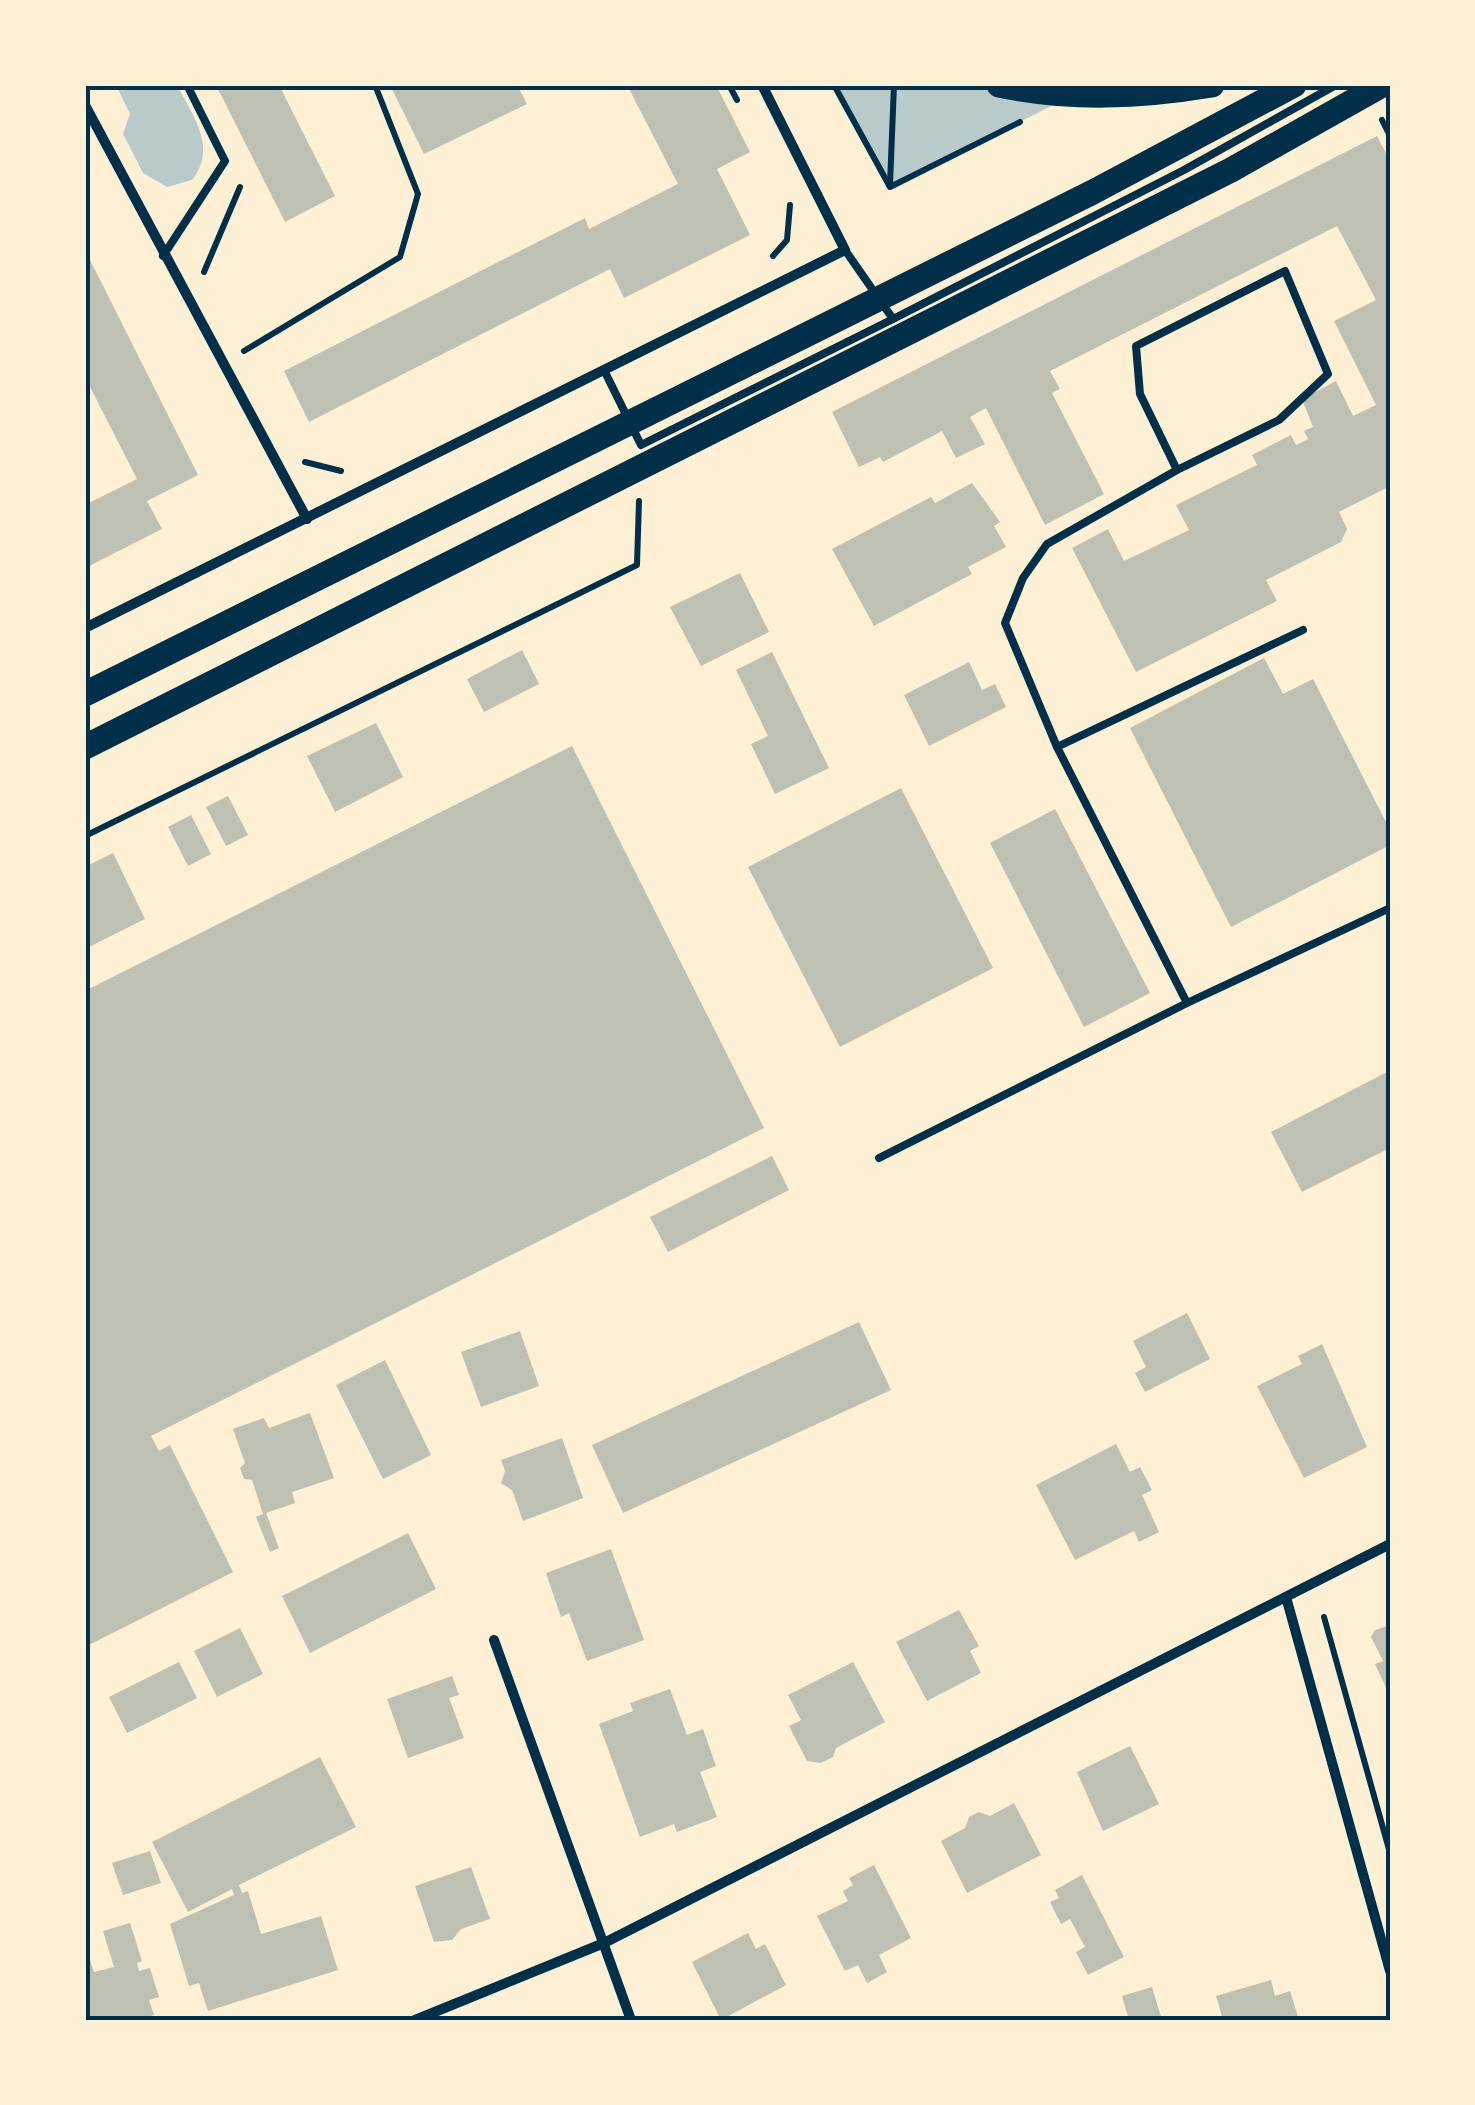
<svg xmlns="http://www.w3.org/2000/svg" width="1475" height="2105" font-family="'Noto Serif',serif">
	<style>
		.green { fill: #b9caca }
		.building { fill: #bec0b2 }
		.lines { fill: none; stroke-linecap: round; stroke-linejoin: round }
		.path { stroke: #003049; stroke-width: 6 }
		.service { stroke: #003049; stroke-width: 8 }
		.minor { stroke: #003049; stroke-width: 10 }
		.primary { stroke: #003049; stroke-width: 25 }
		.neatline { fill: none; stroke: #003049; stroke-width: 4 }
	</style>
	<rect width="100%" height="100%" fill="#fdf0d5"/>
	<!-- green -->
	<g class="green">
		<path d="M 116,85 L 177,85 C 193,116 218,148 192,180 L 167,187 L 143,173 L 123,134 L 130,114 Z"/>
		<path d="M 837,85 L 1093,85 L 890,187 Z"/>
	</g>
	<!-- building -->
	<g class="building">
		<path d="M 216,85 L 279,85 L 335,196 L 285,222 Z"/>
		<path d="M 390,85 L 517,85 L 527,104 L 424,154 Z"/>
		<path d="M 627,85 L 716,85 L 750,152 L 717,169 L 750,235 L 624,298 L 610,269 L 309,422 L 284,371 L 585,218 L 589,229 L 678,184 Z"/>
		<path d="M 1377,136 L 1390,161 L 1390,486 L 1339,512 L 1347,529 L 1341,542 L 1266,580 L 1277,601 L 1136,672 L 1072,548 L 1108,529 L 1124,561 L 1189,530 L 1176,505 L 1257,465 L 1252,455 L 1291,435 L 1296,445 L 1308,439 L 1304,431 L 1313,427 L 1302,399 L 1336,381 L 1353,416 L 1376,405 L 1334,321 L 1376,300 L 1337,226 L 1050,371 L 1060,389 L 1052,393 L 1104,494 L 1045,525 L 986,408 L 970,417 L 985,444 L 956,458 L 942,431 L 883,462 L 880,457 L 859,467 L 832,412 Z"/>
		<path d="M 85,250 L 198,475 L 147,501 L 162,529 L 85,568 L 85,505 L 137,479 L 85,377 Z"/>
		<path d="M 972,483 L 1000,522 L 994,526 L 1006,547 L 968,567 L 972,574 L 874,626 L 832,549 L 931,497 L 935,503 Z"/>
		<path d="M 740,573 L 769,632 L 701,666 L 670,607 Z"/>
		<path d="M 522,650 L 539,684 L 484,712 L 467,679 Z"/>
		<path d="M 772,652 L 829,768 L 775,794 L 751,744 L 768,736 L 736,670 Z"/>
		<path d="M 1264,658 L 1283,694 L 1313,679 L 1390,830 L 1390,845 L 1231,927 L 1130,728 Z"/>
		<path d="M 969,662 L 982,690 L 995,684 L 1006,707 L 929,746 L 904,695 Z"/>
		<path d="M 376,723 L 403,777 L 335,812 L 307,756 Z"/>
		<path d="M 572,746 L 764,1128 L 151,1436 L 159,1451 L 170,1445 L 233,1572 L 85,1647 L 85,991 Z"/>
		<path d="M 901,788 L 993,968 L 840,1047 L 748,867 Z"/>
		<path d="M 228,796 L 248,835 L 226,846 L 206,807 Z"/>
		<path d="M 1055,809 L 1150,993 L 1084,1027 L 990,843 Z"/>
		<path d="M 191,815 L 211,854 L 188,866 L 168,827 Z"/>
		<path d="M 113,853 L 145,919 L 85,949 L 85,867 Z"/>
		<path d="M 1387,1072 L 1390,1148 L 1302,1192 L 1271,1132 Z"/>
		<path d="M 772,1156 L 789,1190 L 668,1252 L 650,1217 Z"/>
		<path d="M 1187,1313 L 1210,1359 L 1145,1392 L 1135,1373 L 1146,1367 L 1133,1341 Z"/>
		<path d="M 859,1322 L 891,1390 L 623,1513 L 592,1445 Z"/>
		<path d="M 520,1331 L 539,1386 L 481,1407 L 461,1352 Z"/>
		<path d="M 1322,1344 L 1367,1447 L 1304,1478 L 1257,1386 L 1302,1364 L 1298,1356 Z"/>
		<path d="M 385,1360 L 431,1455 L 383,1479 L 336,1385 Z"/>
		<path d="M 310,1413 L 334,1478 L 292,1492 L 295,1503 L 266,1513 L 279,1548 L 270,1552 L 256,1517 L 263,1514 L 252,1480 L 244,1479 L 240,1468 L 245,1463 L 233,1429 L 264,1418 L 269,1428 Z"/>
		<path d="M 562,1438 L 583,1498 L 523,1521 L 512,1490 L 501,1483 L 505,1471 L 501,1460 Z"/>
		<path d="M 1116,1444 L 1130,1472 L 1140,1467 L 1152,1490 L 1142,1495 L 1159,1532 L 1139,1542 L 1134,1531 L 1075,1560 L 1036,1485 Z"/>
		<path d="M 408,1533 L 436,1589 L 310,1653 L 282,1596 Z"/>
		<path d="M 611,1549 L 644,1640 L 587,1661 L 569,1613 L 561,1617 L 546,1573 Z"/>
		<path d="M 959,1610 L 979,1646 L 970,1651 L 981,1673 L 927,1701 L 896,1642 Z"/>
		<path d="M 1390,1625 L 1390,1696 L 1375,1664 L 1383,1661 L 1371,1637 L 1375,1630 Z"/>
		<path d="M 240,1628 L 263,1674 L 217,1697 L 194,1651 Z"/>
		<path d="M 179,1662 L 197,1698 L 127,1733 L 109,1697 Z"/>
		<path d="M 853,1662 L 885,1722 L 836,1748 L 833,1757 L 821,1763 L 807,1761 L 789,1726 L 801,1720 L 788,1695 Z"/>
		<path d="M 452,1676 L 459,1695 L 449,1698 L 464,1738 L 408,1758 L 387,1699 Z"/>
		<path d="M 670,1689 L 687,1735 L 703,1729 L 716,1766 L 700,1772 L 717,1817 L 677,1832 L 674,1824 L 640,1837 L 599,1724 L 633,1711 L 630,1703 Z"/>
		<path d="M 1130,1746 L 1159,1804 L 1103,1831 L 1077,1772 Z"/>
		<path d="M 320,1757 L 356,1827 L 239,1885 L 242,1893 L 248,1891 L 261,1934 L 321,1916 L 338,1970 L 208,2011 L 199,1983 L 189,1986 L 170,1924 L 234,1895 L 232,1889 L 188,1912 L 152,1842 Z"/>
		<path d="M 1014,1803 L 1041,1855 L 967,1893 L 941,1841 L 965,1828 L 969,1817 L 979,1812 L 990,1816 Z"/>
		<path d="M 150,1851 L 161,1883 L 123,1895 L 112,1863 Z"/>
		<path d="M 874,1865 L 911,1938 L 879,1955 L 887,1972 L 867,1983 L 858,1965 L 845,1971 L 817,1916 L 848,1901 L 843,1891 L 853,1885 L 849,1878 Z"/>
		<path d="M 471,1867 L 490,1919 L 461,1929 L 452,1940 L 434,1942 L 415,1886 Z"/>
		<path d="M 1082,1875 L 1124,1957 L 1088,1975 L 1076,1952 L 1085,1947 L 1070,1919 L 1061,1924 L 1050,1902 L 1059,1898 L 1055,1890 Z"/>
		<path d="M 130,1923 L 142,1961 L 137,1963 L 139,1971 L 150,1968 L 159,1997 L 149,2000 L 154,2015 L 137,2020 L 85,2020 L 85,1945 L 94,1972 L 114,1967 L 103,1931 Z"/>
		<path d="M 748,1933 L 756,1949 L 765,1944 L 786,1985 L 721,2020 L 692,1962 Z"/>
		<path d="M 1271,1980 L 1275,1996 L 1290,1991 L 1299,2020 L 1223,2020 L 1216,1996 Z"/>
		<path d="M 1152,1987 L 1162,2020 L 1129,2020 L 1122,1996 Z"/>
	</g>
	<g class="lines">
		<!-- path -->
		<g class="path">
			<path d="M 729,85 L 737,100"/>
			<path d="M 834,85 L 890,187 L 1020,122"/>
			<path d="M 1382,120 L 1390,136"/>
			<path d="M 890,184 L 894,85"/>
			<path d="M 773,256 L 787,240 L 790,205"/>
			<path d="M 204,272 L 240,187"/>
			<path d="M 244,351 L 400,257 L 418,194 L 375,85"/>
			<path d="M 305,462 L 341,471"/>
			<path d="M 85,836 L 637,565 L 639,501"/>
			<path d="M 1324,1617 L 1390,1853"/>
		</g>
		<!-- service -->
		<g class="service">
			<path d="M 845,250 L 893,319 L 1184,170 L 1336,85"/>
			<path d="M 163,256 L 225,161 L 187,85"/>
			<path d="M 604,370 L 641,445 L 893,319"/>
			<path d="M 1057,747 L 1005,623 L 1023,578 L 1047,544 L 1177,470 L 1140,394 L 1136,346 L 1285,271 L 1328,374 L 1279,420 L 1177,470"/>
			<path d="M 1187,1003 L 1057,747 L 1303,630"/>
			<path d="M 879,1158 L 1187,1003 L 1390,908"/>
		</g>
		<!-- minor -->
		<g class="minor">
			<path d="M 85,105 L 307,519"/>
			<path d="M 85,628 L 845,250 L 762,85"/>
			<path d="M 1286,1597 L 1390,1971"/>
			<path d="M 494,1640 L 631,2020"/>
			<path d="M 415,2020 L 604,1943 L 1390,1544"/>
		</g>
		<!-- primary -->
		<g class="primary">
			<path d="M 999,85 C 1071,100 1140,97 1212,85"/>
			<path d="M 85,694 L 1093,192 L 1294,85"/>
			<path d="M 85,747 L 1231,170 L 1382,85"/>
		</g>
	</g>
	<!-- border -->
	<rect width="1475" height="2105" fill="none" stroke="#fdf0d5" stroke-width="175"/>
	<rect x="88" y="88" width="1300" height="1930" class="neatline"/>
</svg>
